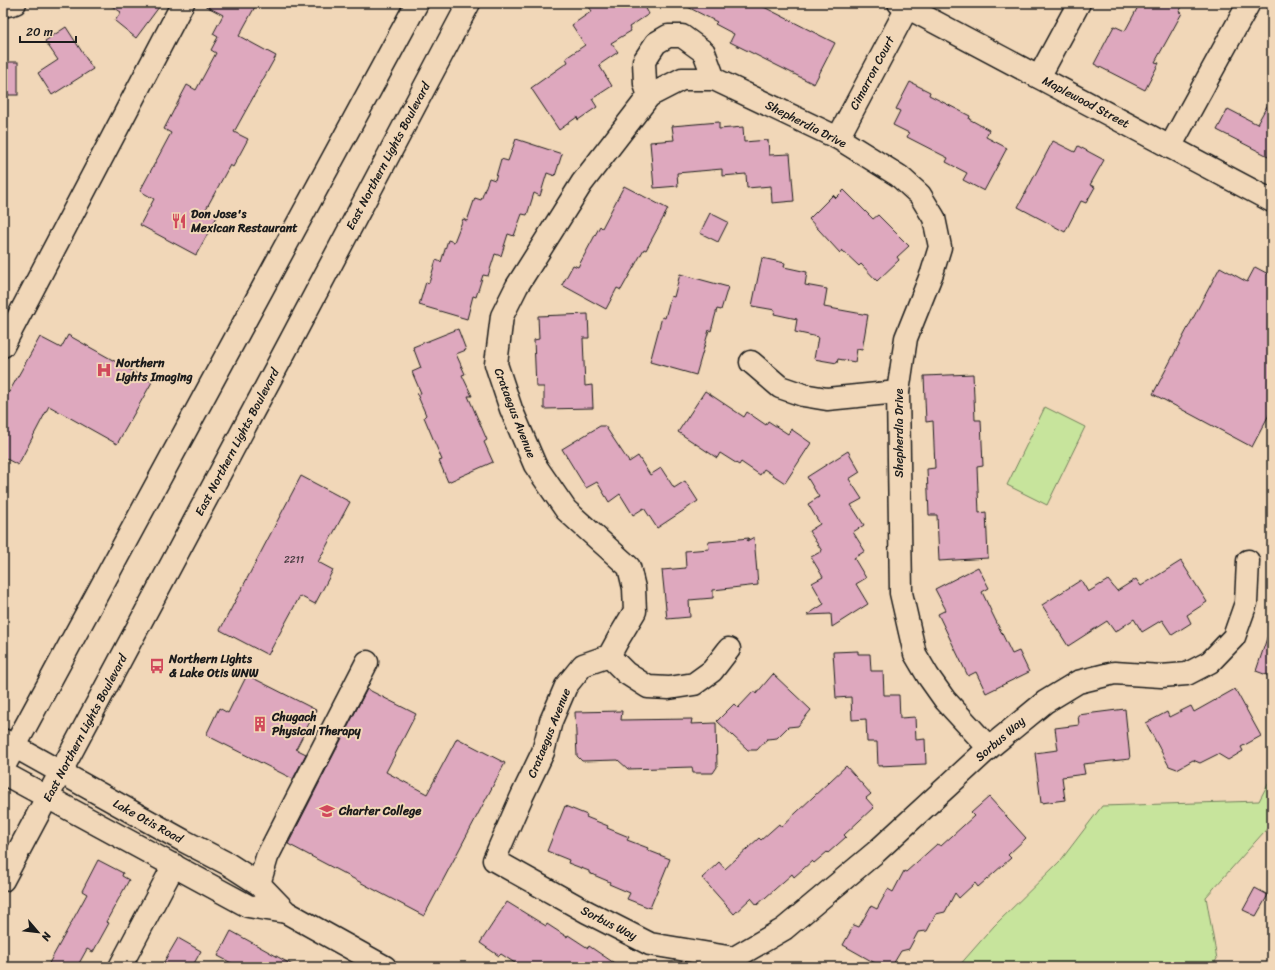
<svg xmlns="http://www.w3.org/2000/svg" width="1275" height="970" font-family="Sriracha,sans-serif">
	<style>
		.green { fill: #c7e49c; stroke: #72805c }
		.building { fill: #dea8be; stroke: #1c1c1c }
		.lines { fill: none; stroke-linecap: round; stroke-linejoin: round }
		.minor-casing { stroke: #1c1c1c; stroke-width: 25 }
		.major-casing { stroke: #1c1c1c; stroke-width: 25 }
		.minor { stroke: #f1d7b8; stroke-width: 22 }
		.major { stroke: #f1d7b8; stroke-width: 22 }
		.labels { text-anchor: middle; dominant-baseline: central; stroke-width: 4; stroke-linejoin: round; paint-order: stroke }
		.number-label { font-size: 10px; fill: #4c3f44 }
		.street-label { font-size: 12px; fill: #1c1c1c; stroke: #f1d7b8 }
		.poi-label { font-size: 12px; font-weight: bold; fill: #1c1c1c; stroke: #f1d7b8; text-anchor: start }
	</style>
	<rect width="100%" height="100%" fill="#f1d7b8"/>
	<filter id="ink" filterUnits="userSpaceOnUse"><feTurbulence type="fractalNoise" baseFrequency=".025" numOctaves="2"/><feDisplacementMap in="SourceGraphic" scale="8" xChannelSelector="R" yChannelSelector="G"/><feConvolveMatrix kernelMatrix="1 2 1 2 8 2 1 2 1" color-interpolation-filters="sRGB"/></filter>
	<g filter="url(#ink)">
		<!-- green -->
		<g class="green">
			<path d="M 1045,407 L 1085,427 L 1047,505 L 1007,485 Z"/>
			<path d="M 1272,776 L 1272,823 L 1206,897 L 1217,959 L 1211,967 L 958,967 L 994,926 L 1061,860 L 1102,806 L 1259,801 Z"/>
		</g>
		<!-- building -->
		<g class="building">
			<path d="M 107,3 L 162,3 L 136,38 L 115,21 L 121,12 Z"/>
			<path d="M 200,3 L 257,3 L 239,36 L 276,56 L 234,132 L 248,139 L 233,167 L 230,165 L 206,209 L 218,215 L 196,255 L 140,225 L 154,199 L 140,191 L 171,133 L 164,129 L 178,102 L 187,85 L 196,90 L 216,53 L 211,50 L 218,37 L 213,34 L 223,15 Z"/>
			<path d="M 586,3 L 643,3 L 649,14 L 629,27 L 631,31 L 611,43 L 618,52 L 599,65 L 612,86 L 592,99 L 597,107 L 578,120 L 577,117 L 559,130 L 531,88 L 568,62 L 566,58 L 585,45 L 572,25 L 592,11 Z"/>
			<path d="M 680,3 L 756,3 L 835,43 L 814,84 L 730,42 L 734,34 L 715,24 L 717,22 Z"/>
			<path d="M 1140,3 L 1184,3 L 1179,12 L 1182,13 L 1155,62 L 1159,63 L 1145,90 L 1094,64 L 1114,26 L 1125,31 Z"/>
			<path d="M 66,27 L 93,69 L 52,95 L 38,73 L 58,60 L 45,41 Z"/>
			<rect x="3" y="62" width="15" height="33"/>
			<path d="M 910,82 L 930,92 L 929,95 L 970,116 L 969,119 L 989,130 L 986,137 L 1007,148 L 984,191 L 963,180 L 967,173 L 946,162 L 948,158 L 907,137 L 909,133 L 893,125 L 900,111 L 896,109 Z"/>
			<path d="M 1272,97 L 1272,158 L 1217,130 L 1228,109 L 1257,124 Z"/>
			<path d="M 719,122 L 719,129 L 743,127 L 744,142 L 768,140 L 769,155 L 790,154 L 794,201 L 772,203 L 771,186 L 747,188 L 746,174 L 722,176 L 722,169 L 677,173 L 678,186 L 654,188 L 650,142 L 674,140 L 672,126 Z"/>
			<path d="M 516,139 L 562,154 L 555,176 L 547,173 L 540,196 L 534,193 L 527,215 L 522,214 L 514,236 L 508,234 L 501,256 L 495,254 L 488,276 L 483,275 L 476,297 L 473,296 L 467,319 L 419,305 L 426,282 L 429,283 L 436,260 L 441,262 L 448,240 L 454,242 L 463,219 L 467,221 L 475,198 L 481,200 L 489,178 L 495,180 L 501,159 L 508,161 Z"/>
			<path d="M 1053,141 L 1075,152 L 1078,146 L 1104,160 L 1090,185 L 1095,187 L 1086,203 L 1081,201 L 1065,232 L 1018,207 Z"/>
			<path d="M 624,186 L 668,209 L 646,250 L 644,249 L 621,290 L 617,288 L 606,309 L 562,285 L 573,265 L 578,267 L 600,226 L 602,228 Z"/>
			<path d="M 844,190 L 873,219 L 878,215 L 909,246 L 897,257 L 899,260 L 877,281 L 861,264 L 859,266 L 842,250 L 840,253 L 809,219 L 833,195 L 836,198 Z"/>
			<path d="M 710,213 L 728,222 L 718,242 L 700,233 Z"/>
			<path d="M 762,258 L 785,263 L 784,267 L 807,272 L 805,285 L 827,289 L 824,307 L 868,315 L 862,350 L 857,349 L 855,362 L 838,359 L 837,363 L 814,359 L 818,337 L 795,332 L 797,319 L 774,314 L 775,310 L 752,306 Z"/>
			<path d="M 1220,267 L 1247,282 L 1255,267 L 1272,276 L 1272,409 L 1252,447 L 1153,394 Z"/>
			<path d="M 680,274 L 728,287 L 721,310 L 717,309 L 711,331 L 709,330 L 696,375 L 650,362 L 662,317 L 665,318 L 671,296 L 674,297 Z"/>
			<path d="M 588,314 L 589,338 L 583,338 L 585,386 L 592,385 L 593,408 L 544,409 L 544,387 L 536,387 L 534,340 L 539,339 L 538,316 Z"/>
			<path d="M 458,329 L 466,350 L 456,354 L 465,374 L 462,375 L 472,396 L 468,396 L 487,440 L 484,442 L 493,462 L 448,482 L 439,461 L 442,460 L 424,417 L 426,415 L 417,394 L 421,393 L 412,372 L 421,368 L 413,347 Z"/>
			<path d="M 68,335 L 152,382 L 117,444 L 49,406 L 18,465 L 3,457 L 3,403 L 40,337 L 61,348 Z"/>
			<path d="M 973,374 L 975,420 L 981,420 L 983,466 L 977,467 L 979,513 L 986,512 L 988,558 L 939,561 L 937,515 L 929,515 L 927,469 L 935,468 L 934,445 L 933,421 L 926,422 L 924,376 Z"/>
			<path d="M 705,391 L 744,417 L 747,412 L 766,425 L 768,421 L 788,434 L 791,429 L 811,443 L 785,483 L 764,469 L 760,475 L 741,462 L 739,465 L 720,453 L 717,458 L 678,432 Z"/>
			<path d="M 600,426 L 605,426 L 629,462 L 638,456 L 650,475 L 661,468 L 674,488 L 685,481 L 698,501 L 657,528 L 644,508 L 633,515 L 620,494 L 609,502 L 597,482 L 586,488 L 562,449 Z"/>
			<path d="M 848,451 L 860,472 L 849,479 L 862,499 L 851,505 L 864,525 L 853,532 L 865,551 L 854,558 L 866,578 L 856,584 L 868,604 L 832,627 L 831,614 L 807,615 L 824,604 L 812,583 L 823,577 L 811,557 L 822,551 L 809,531 L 820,524 L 808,504 L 819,497 L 807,477 Z"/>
			<path d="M 301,476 L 350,502 L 318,562 L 333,570 L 315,604 L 300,596 L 268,655 L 220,630 Z"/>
			<path d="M 754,537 L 758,585 L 713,590 L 713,598 L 689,600 L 690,617 L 667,619 L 662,570 L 686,568 L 685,551 L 709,549 L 708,542 L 749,538 L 747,541 Z"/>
			<path d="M 1181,561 L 1207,602 L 1187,615 L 1191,623 L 1172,635 L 1162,620 L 1142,632 L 1134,619 L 1115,632 L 1107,621 L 1068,646 L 1042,605 L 1081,580 L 1088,592 L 1108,580 L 1117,591 L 1136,579 L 1141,586 Z"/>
			<path d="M 978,567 L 989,588 L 982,592 L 992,613 L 1012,654 L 1019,651 L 1029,672 L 986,693 L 976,672 L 968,676 L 938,614 L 946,610 L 935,589 Z"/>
			<path d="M 1269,632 L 1272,632 L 1272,677 L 1256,671 Z"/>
			<path d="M 858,651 L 858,654 L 870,654 L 871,671 L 883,671 L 884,695 L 899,695 L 900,718 L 915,717 L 916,740 L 925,739 L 926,764 L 878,766 L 877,742 L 867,742 L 866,719 L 852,720 L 851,697 L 836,698 L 833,652 Z"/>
			<path d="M 773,674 L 811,710 L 798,726 L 788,727 L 777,738 L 767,739 L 757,750 L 748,750 L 717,721 L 734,704 L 738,708 L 754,691 L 756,694 Z"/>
			<path d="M 247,675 L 316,710 L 296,749 L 306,754 L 293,779 L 206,735 L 219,708 L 228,713 Z"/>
			<path d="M 367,689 L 416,714 L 386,772 L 427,794 L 457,738 L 505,763 L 424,916 L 288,844 Z"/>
			<path d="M 1235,689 L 1261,736 L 1241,747 L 1243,751 L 1228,760 L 1218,754 L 1200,763 L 1193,760 L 1177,769 L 1169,766 L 1146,723 L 1167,712 L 1169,717 L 1191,706 L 1194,712 Z"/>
			<path d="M 1125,709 L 1130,759 L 1083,764 L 1085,774 L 1062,777 L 1065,800 L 1041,803 L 1035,753 L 1058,750 L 1055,728 L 1079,725 L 1078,715 Z"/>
			<path d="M 622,711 L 621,720 L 692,719 L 691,724 L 716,723 L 717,767 L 713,773 L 693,773 L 692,767 L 628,769 L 618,760 L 582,761 L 577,756 L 575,712 Z"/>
			<path d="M 846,766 L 871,794 L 866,798 L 874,807 L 844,835 L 846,837 L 828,853 L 827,852 L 814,863 L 812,861 L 794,877 L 792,874 L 757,905 L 751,898 L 734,914 L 702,878 L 719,862 L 725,869 L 759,838 L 761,840 L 779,824 L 781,827 Z"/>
			<path d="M 989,797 L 1026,838 L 1008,855 L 1011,858 L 978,887 L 975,883 L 959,898 L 955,893 L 945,912 L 936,914 L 927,931 L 918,932 L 909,949 L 901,951 L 892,966 L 882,967 L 843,945 L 854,925 L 859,927 L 871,906 L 877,909 L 888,889 L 893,892 L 904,871 L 906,872 L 937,844 L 941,846 L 974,816 L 971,813 Z"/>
			<path d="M 565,806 L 587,815 L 586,817 L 608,826 L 607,828 L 629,837 L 627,840 L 648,848 L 647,850 L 670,859 L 650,908 L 627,899 L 630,893 L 609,884 L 610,882 L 589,873 L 589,871 L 568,863 L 569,860 L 547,851 Z"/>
			<path d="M 98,860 L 123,873 L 122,876 L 129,880 L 106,922 L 109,923 L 93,952 L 87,949 L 77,967 L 47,967 L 87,894 L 82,891 Z"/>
			<path d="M 1255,888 L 1268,895 L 1256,916 L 1243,910 Z"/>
			<path d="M 507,902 L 546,926 L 547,924 L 567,937 L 568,935 L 588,948 L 589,946 L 620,967 L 521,967 L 501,954 L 499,956 L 480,943 Z"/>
			<path d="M 231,931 L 260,947 L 296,967 L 239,967 L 218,956 Z"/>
			<path d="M 178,938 L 201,951 L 192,967 L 161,967 Z"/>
		</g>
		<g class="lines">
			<!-- minor casing -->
			<g class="minor-casing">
				<g id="minor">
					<path d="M 899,3 L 1272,201"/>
					<path d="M 3,6 L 15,3"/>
					<path d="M 1039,77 L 1079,3"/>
					<path d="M 649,96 L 645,84 L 644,61 L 656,43 L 668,36 L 682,36 L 704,52 L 714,79"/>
					<path d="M 838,138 L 907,8"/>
					<path d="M 1170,147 L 1249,3"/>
					<path d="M 3,346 L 183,3"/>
					<path d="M 751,362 L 780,387 L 803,395 L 827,399 L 898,392"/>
					<path d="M 609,656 L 626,673 L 648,687 L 669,688 L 694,684 L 712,671 L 729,649"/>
					<path d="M 259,884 L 267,857 L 367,662"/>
					<path d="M 734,958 L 650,944 L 587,912 L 494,860 L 522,796 L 543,752 L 551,721 L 566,686 L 583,665 L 609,656 L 620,636 L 635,611 L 634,588 L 629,567 L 566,510 L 535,465 L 511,409 L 496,364 L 502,316 L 517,286 L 582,183 L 649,96 L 682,79 L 714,79 L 838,138 L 899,176 L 920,195 L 934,218 L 940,247 L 932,273 L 906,338 L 898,392 L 901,593 L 915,654 L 928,676 L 945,700 L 989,748"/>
					<path d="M 120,967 L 174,865"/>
					<path d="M 737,967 L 734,958 L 784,929 L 876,852 L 989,748 L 1045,702 L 1078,682 L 1114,673 L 1161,676 L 1187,674 L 1210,662 L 1234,637 L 1246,603 L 1248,561"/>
				</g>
			</g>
			<!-- major casing -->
			<g class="major-casing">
				<g id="major">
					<path d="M 3,740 L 184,841 L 228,864 L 259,884 L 286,912 L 385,967"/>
					<path d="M 3,768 L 417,3"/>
					<path d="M 3,773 L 248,906 L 286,912"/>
					<path d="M 3,880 L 291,340 L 469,3"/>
				</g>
			</g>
			<!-- minor -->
			<use href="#minor" class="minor"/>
			<!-- major -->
			<use href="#major" class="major"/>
		</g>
	</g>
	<!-- icons -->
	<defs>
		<g id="restaurant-bare" transform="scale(1.2)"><path d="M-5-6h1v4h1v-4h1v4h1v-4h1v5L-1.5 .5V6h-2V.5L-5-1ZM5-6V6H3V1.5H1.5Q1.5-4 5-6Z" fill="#d1495b" stroke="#f1d7b8" stroke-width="2.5" paint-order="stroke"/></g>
		<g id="hospital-bare" transform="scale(1.2)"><path d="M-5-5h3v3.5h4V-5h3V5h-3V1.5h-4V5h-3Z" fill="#d1495b" stroke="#f1d7b8" stroke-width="2.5" paint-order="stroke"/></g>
		<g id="bus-bare" transform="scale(1.2)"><path d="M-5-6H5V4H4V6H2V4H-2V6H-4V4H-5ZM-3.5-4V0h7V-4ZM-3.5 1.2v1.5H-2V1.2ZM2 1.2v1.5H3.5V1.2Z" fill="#d1495b" stroke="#f1d7b8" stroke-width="2.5" paint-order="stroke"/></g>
		<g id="building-bare" transform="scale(1.2)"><path d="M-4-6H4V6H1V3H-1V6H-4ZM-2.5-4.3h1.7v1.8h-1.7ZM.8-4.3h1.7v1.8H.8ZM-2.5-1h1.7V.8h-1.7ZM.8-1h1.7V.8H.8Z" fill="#d1495b" stroke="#f1d7b8" stroke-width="2.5" paint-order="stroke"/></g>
		<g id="university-bare" transform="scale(1.2)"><path d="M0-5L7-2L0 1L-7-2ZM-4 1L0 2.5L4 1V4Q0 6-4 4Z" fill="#d1495b" stroke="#f1d7b8" stroke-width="2.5" paint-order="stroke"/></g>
	</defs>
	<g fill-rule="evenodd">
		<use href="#restaurant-bare" x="179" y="221"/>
		<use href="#hospital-bare" x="104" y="370"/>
		<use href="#bus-bare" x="157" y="666"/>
		<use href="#building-bare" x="260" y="724"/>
		<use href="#university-bare" x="327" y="811"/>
	</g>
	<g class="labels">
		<!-- number labels -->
		<g class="number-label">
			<text x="294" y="560">2211</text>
		</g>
		<!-- street labels -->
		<g class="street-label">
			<text transform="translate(872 73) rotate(-62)">Cimarron Court</text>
			<text transform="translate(1086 102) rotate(28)">Maplewood Street</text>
			<text transform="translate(806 124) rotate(27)">Shepherdia Drive</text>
			<text transform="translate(388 156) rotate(-62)">East Northern Lights Boulevard</text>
			<text transform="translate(515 413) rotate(69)">Crataegus Avenue</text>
			<text transform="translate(899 433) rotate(-90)">Shepherdia Drive</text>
			<text transform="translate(237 442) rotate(-62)">East Northern Lights Boulevard</text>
			<text transform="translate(85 728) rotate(-62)">East Northern Lights Boulevard</text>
			<text transform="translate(549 733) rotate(-68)">Crataegus Avenue</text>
			<text transform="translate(1000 739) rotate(-41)">Sorbus Way</text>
			<text transform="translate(148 821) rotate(29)">Lake Otis Road</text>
			<text transform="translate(609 923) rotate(27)">Sorbus Way</text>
		</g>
		<!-- poi labels -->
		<g class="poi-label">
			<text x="191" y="214">Don Jose's<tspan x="191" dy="14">Mexican Restaurant</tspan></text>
			<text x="116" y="363">Northern<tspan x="116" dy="14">Lights Imaging</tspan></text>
			<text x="169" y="659">Northern Lights<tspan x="169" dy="14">&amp; Lake Otis WNW</tspan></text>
			<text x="272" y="717">Chugach<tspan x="272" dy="14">Physical Therapy</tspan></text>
			<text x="339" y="811">Charter College</text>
		</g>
	</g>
	<!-- margin -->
	<rect width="1275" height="970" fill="none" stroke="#f1d7b8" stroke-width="16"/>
	<rect x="8" y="8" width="1259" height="954" fill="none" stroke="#1c1c1c" stroke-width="1.5" filter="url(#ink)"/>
	<!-- north arrow -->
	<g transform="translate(38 932) rotate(118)" stroke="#f1d7b8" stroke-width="3" paint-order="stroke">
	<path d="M0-3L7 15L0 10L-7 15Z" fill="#1c1c1c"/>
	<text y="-6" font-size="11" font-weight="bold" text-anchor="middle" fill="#1c1c1c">N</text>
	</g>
	<!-- scale -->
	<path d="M20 36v6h56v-6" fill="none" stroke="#1c1c1c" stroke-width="2"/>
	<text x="26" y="36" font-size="12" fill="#1c1c1c" stroke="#f1d7b8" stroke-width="3" paint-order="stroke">20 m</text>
</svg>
